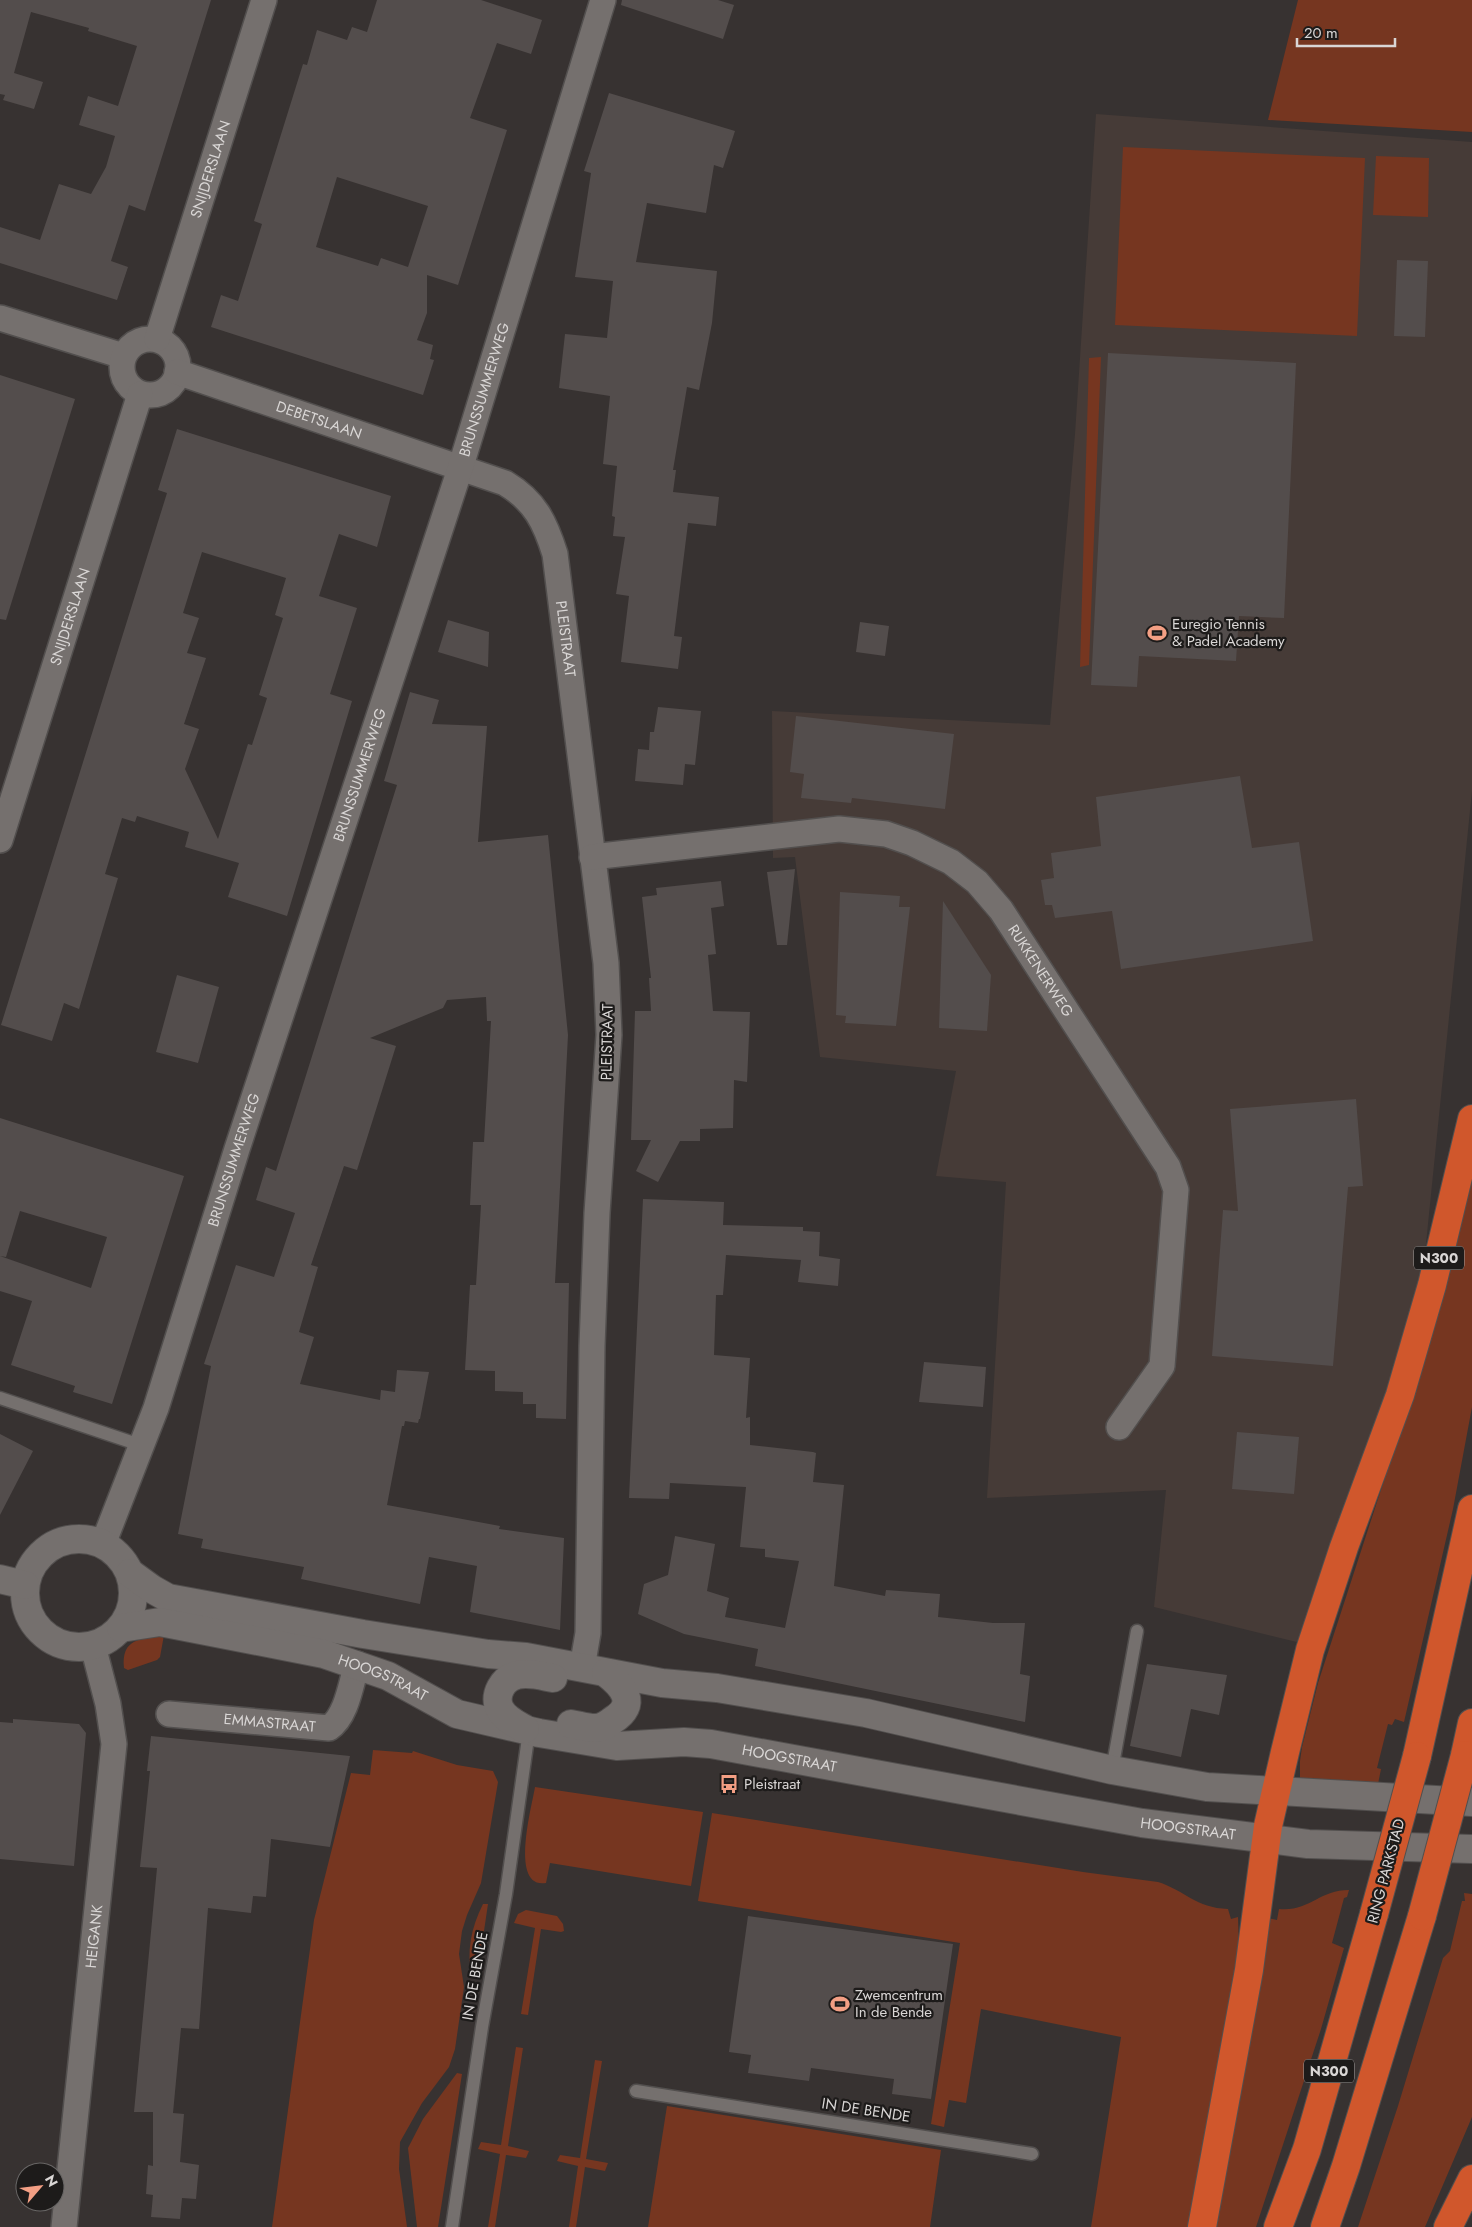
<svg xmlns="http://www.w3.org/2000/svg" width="1472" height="2227" font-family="Jost,sans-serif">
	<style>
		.built { fill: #463b37 }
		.green { fill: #763620 }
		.building { fill: #534d4c; fill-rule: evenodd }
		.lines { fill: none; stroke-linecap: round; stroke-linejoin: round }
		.lane-casing { stroke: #524f4e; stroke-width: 15 }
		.street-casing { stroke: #524f4e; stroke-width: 28 }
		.secondary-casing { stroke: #524f4e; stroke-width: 30 }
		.highway-casing { stroke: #524f4e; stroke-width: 30 }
		.lane { stroke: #75706e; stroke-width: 12 }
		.street { stroke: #75706e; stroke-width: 25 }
		.secondary { stroke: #75706e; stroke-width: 28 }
		.highway { stroke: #d0572c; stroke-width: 28 }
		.highway-bridge-casing { stroke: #524f4e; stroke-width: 30; stroke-linecap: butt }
		.highway-bridge { stroke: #d0572c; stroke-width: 28 }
		.labels { text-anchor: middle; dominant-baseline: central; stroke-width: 4.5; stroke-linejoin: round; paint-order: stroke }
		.shield { fill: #1d1b1a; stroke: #a19e9d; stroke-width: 1 }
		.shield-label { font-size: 14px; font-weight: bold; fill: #d9d6d5 }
		.street-label { font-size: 15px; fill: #d9d6d5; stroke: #1d1b1a }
		.poi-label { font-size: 15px; fill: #d9d6d5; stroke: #1d1b1a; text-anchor: start }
	</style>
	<rect width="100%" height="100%" fill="#373231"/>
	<!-- built -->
	<path class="built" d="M 1096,114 L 1472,142 L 1472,791 L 1415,1352 L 1309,1645 L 1154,1607 L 1166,1490 L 987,1498 L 1006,1182 L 936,1176 L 956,1071 L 820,1057 L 795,857 L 773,858 L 772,711 L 1050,725 L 1075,434 Z"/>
	<!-- green -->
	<g class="green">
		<path d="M 1298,0 L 1472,0 L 1472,132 L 1268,120 Z"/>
		<path d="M 1123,147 L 1365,158 L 1357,336 L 1115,325 Z"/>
		<path d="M 1376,156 L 1429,158 L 1428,217 L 1373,215 Z"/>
		<path d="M 1101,357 L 1089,665 L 1080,667 L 1089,358 Z"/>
		<path d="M 1472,1161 L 1472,1407 L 1453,1509 L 1404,1722 L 1395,1719 L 1392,1725 L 1388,1724 L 1377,1768 L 1381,1769 L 1378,1784 L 1300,1783 L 1300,1761 L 1302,1747 L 1318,1683 L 1407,1410 Z"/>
		<path d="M 164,1635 L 160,1657 L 157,1660 L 128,1670 L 124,1668 C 121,1638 141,1639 164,1635 Z"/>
		<path d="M 373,1750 L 412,1753 L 413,1751 L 457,1765 L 493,1771 L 498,1782 L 481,1883 L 467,1915 L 462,1931 L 459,1954 L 464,1987 L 455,2049 L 449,2067 L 422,2103 L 400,2142 L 399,2169 L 407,2227 L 272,2227 L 314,1920 L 351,1773 L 370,1775 Z"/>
		<path d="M 535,1787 L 703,1812 L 691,1886 L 550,1863 L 546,1883 C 509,1889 532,1806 535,1787 Z"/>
		<path d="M 712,1813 L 1083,1872 L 1158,1882 C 1184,1890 1196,1908 1228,1909 L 1231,1919 L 1238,1917 L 1239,1950 L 1192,2227 L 1091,2227 L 1121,2037 L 981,2009 L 966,2103 L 949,2100 L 944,2127 L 931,2124 L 960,1943 L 698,1901 Z"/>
		<path d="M 1349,1890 L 1347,1897 L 1344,1898 L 1332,1943 L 1344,1948 L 1321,2029 L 1256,2227 L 1211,2227 L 1268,1918 L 1277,1920 L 1279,1909 C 1309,1912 1319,1890 1349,1890 Z"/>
		<path d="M 1464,1893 L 1472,1894 L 1472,2117 L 1425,2227 L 1358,2227 L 1398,2106 L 1443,1958 L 1450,1951 L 1462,1901 L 1465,1901 Z"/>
		<path d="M 483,1904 L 488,1904 L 477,1978 L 472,1978 C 466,1952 471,1928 483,1904 Z"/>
		<path d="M 526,1910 L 557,1916 L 563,1924 L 564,1931 L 561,1932 L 541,1929 L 528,2015 L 521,2014 L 535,1928 L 514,1923 L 518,1914 Z"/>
		<path d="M 516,2047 L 523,2048 L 508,2146 L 529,2151 L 526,2158 L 506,2155 L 495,2227 L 488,2227 L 500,2154 L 478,2149 L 481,2142 L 501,2145 Z"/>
		<path d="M 595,2060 L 602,2061 L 586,2159 L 608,2163 L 605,2171 L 585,2167 L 576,2227 L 569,2227 L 578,2166 L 557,2161 L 560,2155 L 580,2158 Z"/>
		<path d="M 457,2073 L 462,2074 L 438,2227 L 417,2227 L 408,2148 L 423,2119 Z"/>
		<path d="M 667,2106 L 941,2150 L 930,2227 L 648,2227 Z"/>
	</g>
	<!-- building -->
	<g class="building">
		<path d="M 0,0 L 211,0 L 145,211 L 129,205 L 111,261 L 128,267 L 117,300 L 0,263 L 0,227 L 40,240 L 59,184 L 91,194 L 106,167 L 115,136 L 79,125 L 88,96 L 118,106 L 137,46 L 88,31 L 89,28 L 31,12 L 14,73 L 43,82 L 34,109 L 3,100 L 5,95 L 0,94 Z"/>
		<path d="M 377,0 L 481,0 L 542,20 L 531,54 L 497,43 L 470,118 L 507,130 L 458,285 L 427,275 L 427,313 L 417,340 L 433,345 L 430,359 L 434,360 L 423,395 L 211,327 L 221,295 L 238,301 L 262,224 L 254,221 L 303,64 L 307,65 L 317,30 L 347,40 L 352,27 L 367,32 ZM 337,177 L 428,206 L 408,267 L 381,258 L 378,266 L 316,247 Z"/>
		<path d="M 622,0 L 718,0 L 734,5 L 723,39 L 621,5 Z"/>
		<path d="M 609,93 L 735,131 L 723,168 L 714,165 L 706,213 L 647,203 L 636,262 L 717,271 L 712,323 L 699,390 L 687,387 L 673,470 L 676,470 L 673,492 L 719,497 L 716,526 L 688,523 L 674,636 L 682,637 L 678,669 L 621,662 L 629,596 L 616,594 L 625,537 L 613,536 L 615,517 L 612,516 L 617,466 L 603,464 L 610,396 L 559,388 L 565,334 L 607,338 L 613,281 L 575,277 L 591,173 L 584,171 Z"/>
		<path d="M 1397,260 L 1428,261 L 1425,337 L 1394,336 Z"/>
		<path d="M 1108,353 L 1296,363 L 1284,618 L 1239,616 L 1236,661 L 1139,656 L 1137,687 L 1091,685 Z"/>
		<path d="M 0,375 L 75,399 L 6,620 L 0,619 Z"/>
		<path d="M 177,429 L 391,496 L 377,547 L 339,534 L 319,596 L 357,608 L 330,694 L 352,701 L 287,916 L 228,897 L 239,863 L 185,847 L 189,832 L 137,816 L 135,822 L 122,818 L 105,874 L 118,878 L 79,1009 L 64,1003 L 52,1041 L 1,1025 L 167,493 L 158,490 ZM 202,552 L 286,578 L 275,615 L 283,618 L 259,695 L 267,698 L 252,745 L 248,744 L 218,839 L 185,769 L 199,729 L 184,724 L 206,658 L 187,653 L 199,618 L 183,613 Z"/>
		<path d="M 448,620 L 489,632 L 488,667 L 438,652 Z"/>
		<path d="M 860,622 L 889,626 L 885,656 L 856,652 Z"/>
		<path d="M 410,692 L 439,700 L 432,724 L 487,726 L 478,842 L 548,835 L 568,1035 L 555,1283 L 569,1283 L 566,1419 L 536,1418 L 536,1404 L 523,1404 L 523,1392 L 495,1391 L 495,1371 L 465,1370 L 470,1285 L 476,1285 L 481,1205 L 470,1205 L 473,1142 L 484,1142 L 491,1021 L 487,1021 L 486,997 L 447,1000 L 443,1008 L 370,1038 L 396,1046 L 357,1170 L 344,1166 L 311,1265 L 318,1267 L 299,1332 L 314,1337 L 300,1384 L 380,1400 L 381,1390 L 395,1392 L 397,1370 L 429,1372 L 420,1419 L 419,1419 L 418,1423 L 405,1421 L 404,1426 L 402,1426 L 387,1505 L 500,1526 L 499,1529 L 564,1538 L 560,1630 L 470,1612 L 477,1566 L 429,1557 L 420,1604 L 301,1579 L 304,1567 L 201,1548 L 203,1539 L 178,1534 L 211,1366 L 204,1364 L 236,1265 L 274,1277 L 295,1213 L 256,1200 L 266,1167 L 276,1171 L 397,785 L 384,781 Z"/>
		<path d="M 658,707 L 701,711 L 695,765 L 685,764 L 683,785 L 635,781 L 638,749 L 649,750 L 650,732 L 654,732 Z"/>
		<path d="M 796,716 L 954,734 L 945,809 L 852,798 L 851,803 L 801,798 L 804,774 L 790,772 Z"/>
		<path d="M 1240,776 L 1252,848 L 1299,842 L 1313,941 L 1121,969 L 1112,911 L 1055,918 L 1052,905 L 1045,905 L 1041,880 L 1054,878 L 1051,853 L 1101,846 L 1096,797 Z"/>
		<path d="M 795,869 L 787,945 L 777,945 L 767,872 Z"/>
		<path d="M 721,881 L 724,906 L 711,908 L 716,954 L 708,955 L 713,1011 L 750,1012 L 747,1082 L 734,1080 L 733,1128 L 700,1129 L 700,1141 L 680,1141 L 658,1182 L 636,1171 L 651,1140 L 631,1140 L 635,1011 L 651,1011 L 649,978 L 651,978 L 642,897 L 657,895 L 656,888 Z"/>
		<path d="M 840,892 L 900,896 L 899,907 L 910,907 L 896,1026 L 845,1023 L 846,1016 L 836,1015 Z"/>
		<path d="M 943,901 L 991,975 L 987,1031 L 939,1028 Z"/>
		<path d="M 177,975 L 219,987 L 198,1063 L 156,1052 Z"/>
		<path d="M 1356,1099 L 1363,1186 L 1348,1187 L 1333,1366 L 1212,1356 L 1223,1210 L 1238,1211 L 1230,1109 Z"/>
		<path d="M 0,1118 L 184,1176 L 112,1404 L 73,1392 L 75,1386 L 11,1365 L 32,1301 L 0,1291 ZM 20,1211 L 107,1237 L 91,1288 L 0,1256 L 6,1257 Z"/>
		<path d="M 643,1199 L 724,1202 L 723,1225 L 803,1227 L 803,1231 L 820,1232 L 819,1256 L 840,1259 L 838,1286 L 798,1282 L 801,1260 L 726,1255 L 723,1295 L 716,1295 L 714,1355 L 750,1358 L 746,1418 L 750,1417 L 750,1445 L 813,1452 L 816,1453 L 813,1482 L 844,1485 L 834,1586 L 885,1596 L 886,1590 L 940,1594 L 938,1617 L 993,1623 L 1025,1623 L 1020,1674 L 1030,1676 L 1025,1722 L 755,1666 L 758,1649 L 684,1634 L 638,1614 L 644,1584 L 668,1575 L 675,1536 L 715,1544 L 707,1591 L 729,1598 L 725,1617 L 785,1628 L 799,1561 L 765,1557 L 765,1549 L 740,1547 L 746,1487 L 670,1483 L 669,1499 L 629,1498 Z"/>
		<path d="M 924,1362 L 986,1367 L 983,1407 L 919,1402 Z"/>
		<path d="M 1237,1432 L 1299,1437 L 1294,1494 L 1232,1489 Z"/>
		<path d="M 0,1434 L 33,1451 L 0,1515 Z"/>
		<path d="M 1147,1664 L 1227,1675 L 1219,1715 L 1191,1709 L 1181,1757 L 1130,1746 Z"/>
		<path d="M 13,1719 L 79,1724 L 86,1733 L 74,1866 L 0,1859 L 0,1722 L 13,1723 Z"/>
		<path d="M 151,1736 L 350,1756 L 330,1847 L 271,1839 L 266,1897 L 253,1896 L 251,1913 L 208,1908 L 199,2029 L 181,2028 L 176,2081 L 173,2113 L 184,2114 L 180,2162 L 199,2165 L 196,2199 L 182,2198 L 180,2219 L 151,2217 L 153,2195 L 146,2194 L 148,2165 L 153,2166 L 153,2112 L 134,2112 L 157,1868 L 140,1867 L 150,1771 L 147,1771 Z"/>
		<path d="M 748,1916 L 953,1944 L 931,2099 L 892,2094 L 894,2079 L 811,2068 L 809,2081 L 748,2073 L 751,2055 L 729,2052 Z"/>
	</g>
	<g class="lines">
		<!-- lane casing -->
		<g class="lane-casing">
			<g id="lane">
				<path d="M 0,1398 L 140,1445"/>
				<path d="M 1112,1770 L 1137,1631"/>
				<path d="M 636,2091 L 1032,2154"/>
				<path d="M 452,2227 L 482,2027 L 506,1894 L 529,1731"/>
			</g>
		</g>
		<!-- street casing -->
		<g class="street-casing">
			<g id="street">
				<path d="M 0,318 L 123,356"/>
				<circle cx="150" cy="367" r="28"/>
				<path id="s1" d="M 157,339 L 264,0"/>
				<path id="s2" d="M 177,372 L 505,483 C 535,501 545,522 555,554 L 606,963 L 609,1035 L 597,1213 L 592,1346 L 588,1633 L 582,1668"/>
				<path id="s3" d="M 0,840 L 140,394"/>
				<path id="s4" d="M 592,857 L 839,829 L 886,834 L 912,843 L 951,862 L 977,882 L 1001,910 L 1168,1167 L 1176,1190 L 1162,1366 L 1119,1427"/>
				<path id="s5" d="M 103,1544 L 156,1408 L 237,1149 L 460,469 L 603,0"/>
				<path id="s6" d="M 169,1714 L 329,1728 C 347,1716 351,1683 357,1664"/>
				<path id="s7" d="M 64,2227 L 114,1744 L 108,1704 L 93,1646"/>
			</g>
		</g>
		<!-- secondary casing -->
		<g class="secondary-casing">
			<g id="secondary">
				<circle cx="79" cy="1593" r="54"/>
				<path d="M 130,1573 L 152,1589 L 168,1598 L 363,1634 L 488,1654 L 526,1657 L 662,1683 L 717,1688 L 866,1713 L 1112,1770 L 1207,1787 L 1472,1802"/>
				<path d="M 0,1579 L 25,1585"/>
				<path id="s8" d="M 121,1628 L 160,1622 L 324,1654 L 388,1676 L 457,1714 L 539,1733 L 617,1746 L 684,1742 L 711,1744 L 1142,1823 L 1308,1844 L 1472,1849"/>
				<path d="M 571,1724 C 578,1725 587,1728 595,1728 C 601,1728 608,1724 613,1720 C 638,1704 624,1687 606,1673"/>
				<path d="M 525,1729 C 516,1724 505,1719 500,1709 C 493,1695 503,1678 517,1675 C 529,1672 542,1676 553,1678"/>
			</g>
		</g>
		<!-- highway casing -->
		<g class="highway-casing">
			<g id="highway">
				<path d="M 1465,1755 L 1472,1723"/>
				<path d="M 1417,1756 L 1472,1509"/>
				<path d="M 1202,2227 L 1249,1970 L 1268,1826 L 1285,1752 L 1310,1650 L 1344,1547 L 1400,1395 L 1432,1285 L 1472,1119"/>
				<path d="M 1278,2227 L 1307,2149 L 1374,1914"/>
				<path d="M 1325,2227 L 1346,2166 L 1422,1916"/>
				<path d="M 1448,2227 L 1472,2179"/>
			</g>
		</g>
		<!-- lane -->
		<use href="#lane" class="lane"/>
		<!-- street -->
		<use href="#street" class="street"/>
		<!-- secondary -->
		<use href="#secondary" class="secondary"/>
		<!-- highway -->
		<use href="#highway" class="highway"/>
		<!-- highway-bridge casing -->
		<g class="highway-bridge-casing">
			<g id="highway-bridge">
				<path d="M 1374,1914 L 1417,1756"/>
				<path d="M 1422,1916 L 1465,1755"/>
			</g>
		</g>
		<!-- highway-bridge -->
		<use href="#highway-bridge" class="highway-bridge"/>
	</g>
	<!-- icons -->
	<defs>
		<g id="stadium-bare" transform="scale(1.5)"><path d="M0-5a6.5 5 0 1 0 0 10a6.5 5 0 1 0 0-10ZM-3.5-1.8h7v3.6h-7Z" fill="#f39f84" stroke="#1d1b1a" stroke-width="2.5" paint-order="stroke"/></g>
		<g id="bus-bare" transform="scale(1.5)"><path d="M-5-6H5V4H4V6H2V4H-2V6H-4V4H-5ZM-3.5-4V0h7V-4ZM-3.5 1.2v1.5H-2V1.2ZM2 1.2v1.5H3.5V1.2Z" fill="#f39f84" stroke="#1d1b1a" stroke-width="2.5" paint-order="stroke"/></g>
	</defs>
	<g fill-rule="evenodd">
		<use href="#stadium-bare" x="1157" y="633"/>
		<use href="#bus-bare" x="729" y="1784"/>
		<use href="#stadium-bare" x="840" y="2004"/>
	</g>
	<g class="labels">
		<!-- shield labels -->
		<g class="shield">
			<rect x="1414" y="1246.5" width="50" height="23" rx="4"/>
			<rect x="1304" y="2059.5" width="50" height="23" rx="4"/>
		</g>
		<g class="shield-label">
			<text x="1439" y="1258">N300</text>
			<text x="1329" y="2071">N300</text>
		</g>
		<!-- street labels -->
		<g class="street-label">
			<text stroke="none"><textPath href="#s1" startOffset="178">SNIJDERSLAAN</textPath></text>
			<text stroke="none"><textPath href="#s5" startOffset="1216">BRUNSSUMMERWEG</textPath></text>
			<text stroke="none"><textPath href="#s2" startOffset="150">DEBETSLAAN</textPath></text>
			<text stroke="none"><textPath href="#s3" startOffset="234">SNIJDERSLAAN</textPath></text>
			<text stroke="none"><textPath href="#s2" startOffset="521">PLEISTRAAT</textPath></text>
			<text stroke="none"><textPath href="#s5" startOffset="811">BRUNSSUMMERWEG</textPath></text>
			<text stroke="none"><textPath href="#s4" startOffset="509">RUKKENERWEG</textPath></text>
			<text transform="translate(607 1042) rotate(-89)">PLEISTRAAT</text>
			<text stroke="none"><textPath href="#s5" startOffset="406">BRUNSSUMMERWEG</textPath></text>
			<text stroke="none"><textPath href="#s8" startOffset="270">HOOGSTRAAT</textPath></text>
			<text stroke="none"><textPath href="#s6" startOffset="101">EMMASTRAAT</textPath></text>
			<text stroke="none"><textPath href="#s8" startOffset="690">HOOGSTRAAT</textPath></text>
			<text stroke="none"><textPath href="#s8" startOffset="1095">HOOGSTRAAT</textPath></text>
			<text transform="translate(1386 1871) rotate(-75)">RING PARKSTAD</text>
			<text stroke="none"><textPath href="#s7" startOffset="292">HEIGANK</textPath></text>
			<text transform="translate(475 1976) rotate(-80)">IN DE BENDE</text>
			<text transform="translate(866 2110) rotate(9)">IN DE BENDE</text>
		</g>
		<!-- poi labels -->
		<g class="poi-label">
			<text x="1172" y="624">Euregio Tennis<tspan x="1172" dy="17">&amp; Padel Academy</tspan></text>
			<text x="744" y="1784">Pleistraat</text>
			<text x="855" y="1995">Zwemcentrum<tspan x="855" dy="17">In de Bende</tspan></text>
		</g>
	</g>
	<!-- north arrow -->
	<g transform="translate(40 2187) rotate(62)"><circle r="24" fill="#1d1b1a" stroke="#686665"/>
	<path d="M0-4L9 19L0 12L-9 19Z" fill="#f39f84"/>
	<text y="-8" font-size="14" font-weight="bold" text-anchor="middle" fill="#d9d6d5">N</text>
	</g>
	<!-- scale -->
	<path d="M1297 38v8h98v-8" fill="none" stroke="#d9d6d5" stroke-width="2.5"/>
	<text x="1304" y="38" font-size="15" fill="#d9d6d5" stroke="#1d1b1a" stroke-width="4" paint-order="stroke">20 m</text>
</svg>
